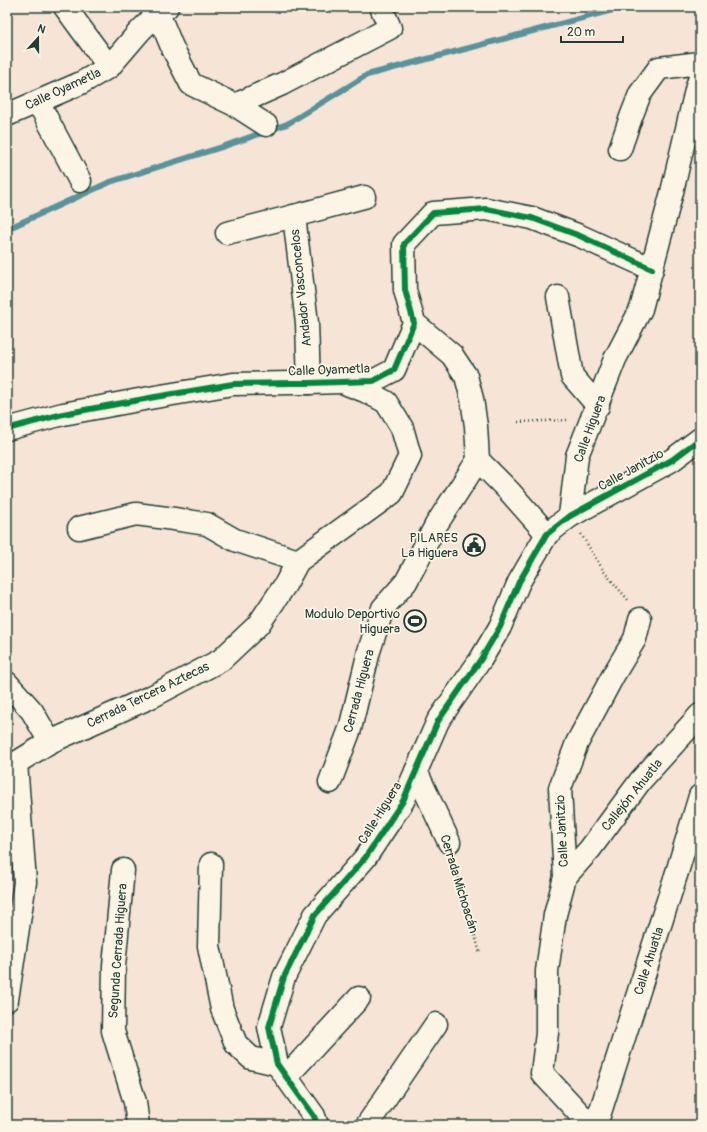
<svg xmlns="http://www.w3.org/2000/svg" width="707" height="1132" font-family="Pangolin,sans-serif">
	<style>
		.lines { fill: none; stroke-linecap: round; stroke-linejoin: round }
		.stream { stroke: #59939b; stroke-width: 6 }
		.minor-casing { stroke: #1f3d34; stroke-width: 25 }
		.tertiary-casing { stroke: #1f3d34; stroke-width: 25 }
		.path { stroke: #1f3d34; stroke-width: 2.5; stroke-dasharray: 1 3; stroke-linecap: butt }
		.minor { stroke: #fcf5e5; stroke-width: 22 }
		.tertiary { stroke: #fcf5e5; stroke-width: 22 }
		.cycleway-casing { stroke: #fcf5e5; stroke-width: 8 }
		.cycleway { stroke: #00873e; stroke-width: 6 }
		.labels { text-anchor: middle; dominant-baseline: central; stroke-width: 3.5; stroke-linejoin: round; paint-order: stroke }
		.street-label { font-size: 13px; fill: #1f3d34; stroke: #fcf5e5 }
		.poi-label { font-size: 13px; fill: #1f3d34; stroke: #fcf5e5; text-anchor: end }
	</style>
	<rect width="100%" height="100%" fill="#f6e5d6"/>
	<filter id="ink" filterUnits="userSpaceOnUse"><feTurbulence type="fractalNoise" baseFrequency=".025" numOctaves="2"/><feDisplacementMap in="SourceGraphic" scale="8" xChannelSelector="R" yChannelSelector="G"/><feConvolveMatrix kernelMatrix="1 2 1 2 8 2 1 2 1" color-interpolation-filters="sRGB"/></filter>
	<g filter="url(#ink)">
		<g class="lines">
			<!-- stream -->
			<path class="stream" d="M 7,229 L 110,182 L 222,147 L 287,124 L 367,75 L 624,7"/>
			<!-- minor casing -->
			<g class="minor-casing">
				<g id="minor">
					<path d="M 65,7 L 109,67"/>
					<path d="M 159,7 L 158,13 L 172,47 L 191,84 L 235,105 L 266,125"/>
					<path d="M 38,102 L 80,181"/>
					<path d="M 235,105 L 282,84 L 390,28 L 381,7"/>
					<path d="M 7,115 L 81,83 L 109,67 L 139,32 L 158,13 L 167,7"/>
					<path d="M 620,149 L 631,117 L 640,94 L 659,68 L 700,63"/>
					<path d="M 294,216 L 307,323 L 309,383"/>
					<path d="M 227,233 L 294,216 L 364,197"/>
					<path d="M 558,297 L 572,376 L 598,406"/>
					<path d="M 414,323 L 452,355 L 466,376 L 472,399 L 476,426 L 478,460 L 509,491 L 547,534"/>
					<path d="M 7,429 L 63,414 L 155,397 L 233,384 L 291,383 L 309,383 L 373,381 L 394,370 L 414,323 L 405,290 L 404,244 L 433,213 L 486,209 L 532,218 L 580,236 L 652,269"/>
					<path d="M 570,516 L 672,460 L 700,439"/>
					<path d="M 79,528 L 136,514 L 174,519 L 207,524 L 235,540 L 298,561"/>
					<path d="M 7,683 L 32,711 L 50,742"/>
					<path d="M 7,770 L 16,763 L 50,742 L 153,696 L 221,660 L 258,625 L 285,585 L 298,561 L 392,493 L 410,456 L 402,428 L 386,402 L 365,391 L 347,384"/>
					<path d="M 416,771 L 449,842"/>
					<path d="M 330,782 L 350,729 L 369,651 L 383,608 L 406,582 L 436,525 L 478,460"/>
					<path d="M 211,864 L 209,946 L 222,1009 L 236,1044 L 251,1058 L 277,1064"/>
					<path d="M 123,870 L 114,966 L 113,1031 L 135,1102 L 138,1125"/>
					<path d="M 565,877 L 590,849 L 641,780 L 700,715"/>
					<path d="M 7,1000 L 25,882 L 16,763"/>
					<path d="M 286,1077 L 359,998"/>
					<path d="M 367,1125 L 436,1024"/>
					<path d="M 590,1125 L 542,1073 L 547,1033 L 547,971 L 555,915 L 565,877 L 560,788 L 577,743 L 614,674 L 635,639 L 640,619"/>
					<path d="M 596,1125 L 678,869 L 700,796"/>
				</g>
			</g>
			<!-- tertiary casing -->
			<g class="tertiary-casing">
				<path id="tertiary" d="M 317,1125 L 314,1116 L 277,1064 L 269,1027 L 284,977 L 315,915 L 365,858 L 403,801 L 438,721 L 481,659 L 500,627 L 519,582 L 547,534 L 570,516 L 577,456 L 615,359 L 641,309 L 672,192 L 697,86 L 700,78"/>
			</g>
			<!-- path -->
			<g class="path">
				<path d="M 518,422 L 568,420"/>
				<path d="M 581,534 L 605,573 L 629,601"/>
				<path d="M 454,862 L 480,953"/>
			</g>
			<!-- minor -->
			<use href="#minor" class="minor"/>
			<!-- tertiary -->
			<use href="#tertiary" class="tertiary"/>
			<!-- cycleway casing -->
			<g class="cycleway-casing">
				<g id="cycleway">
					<path d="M 7,429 L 63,414 L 155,397 L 233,384 L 291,383 L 309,383 L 373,381 L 394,370 L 414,323 L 405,290 L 404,244 L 433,213 L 486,209 L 532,218 L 580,236 L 652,269"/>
					<path d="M 317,1125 L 314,1116 L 277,1064 L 269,1027 L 284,977 L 315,915 L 365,858 L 403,801 L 438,721 L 481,659 L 500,627 L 519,582 L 547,534 L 570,516 L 672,460 L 700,439"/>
				</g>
			</g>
			<!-- cycleway -->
			<use href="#cycleway" class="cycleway"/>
		</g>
	</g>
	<!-- icons -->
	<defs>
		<g id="civic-ring" transform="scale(1.15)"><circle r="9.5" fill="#fcf5e5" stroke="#1f3d34" stroke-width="1.5"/><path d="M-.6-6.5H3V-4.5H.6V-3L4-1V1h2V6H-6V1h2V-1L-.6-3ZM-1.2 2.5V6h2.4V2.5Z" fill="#1f3d34"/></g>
		<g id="stadium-ring" transform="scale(1.15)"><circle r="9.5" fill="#fcf5e5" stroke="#1f3d34" stroke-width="1.5"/><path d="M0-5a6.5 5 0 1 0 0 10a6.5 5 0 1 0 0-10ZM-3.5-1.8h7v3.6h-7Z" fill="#1f3d34"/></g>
	</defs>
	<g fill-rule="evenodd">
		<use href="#civic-ring" x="474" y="545"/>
		<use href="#stadium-ring" x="415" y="621"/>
	</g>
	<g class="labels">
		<!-- street labels -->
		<g class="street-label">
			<text transform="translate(63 89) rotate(-25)">Calle Oyametla</text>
			<text transform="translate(301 288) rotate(-96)">Andador Vasconcelos</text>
			<text transform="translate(329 370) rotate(-2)">Calle Oyametla</text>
			<text transform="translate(590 429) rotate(-70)">Calle Higuera</text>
			<text transform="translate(631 470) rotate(-29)">Calle Janitzio</text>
			<text transform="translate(359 691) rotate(-75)">Cerrada Higuera</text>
			<text transform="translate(148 695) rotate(-26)">Cerrada Tercera Aztecas</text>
			<text transform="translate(632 795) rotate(-51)">Callejón Ahuatla</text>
			<text transform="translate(380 813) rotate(-58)">Calle Higuera</text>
			<text transform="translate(562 831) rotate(-93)">Calle Janitzio</text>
			<text transform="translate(459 884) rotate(73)">Cerrada Michoacán</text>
			<text transform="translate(118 951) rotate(-86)">Segunda Cerrada Higuera</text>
			<text transform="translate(649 961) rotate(-72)">Calle Ahuatla</text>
		</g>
		<!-- poi labels -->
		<g class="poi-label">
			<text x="458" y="538">PILARES<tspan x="458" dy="15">La Higuera</tspan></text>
			<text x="400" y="614">Modulo Deportivo<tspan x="400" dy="15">Higuera</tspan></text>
		</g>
	</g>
	<!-- margin -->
	<rect width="707" height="1132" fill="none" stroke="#fcf5e5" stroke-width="24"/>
	<rect x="12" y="12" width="683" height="1108" fill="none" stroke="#1f3d34" stroke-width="1.5" filter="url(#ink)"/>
	<!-- north arrow -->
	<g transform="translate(38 38) rotate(21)" stroke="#fcf5e5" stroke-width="3" paint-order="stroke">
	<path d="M0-3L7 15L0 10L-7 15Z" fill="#1f3d34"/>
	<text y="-6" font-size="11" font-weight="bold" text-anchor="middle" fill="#1f3d34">N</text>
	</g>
	<!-- scale -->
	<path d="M561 36v6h62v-6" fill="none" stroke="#1f3d34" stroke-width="2"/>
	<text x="567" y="36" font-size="12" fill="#1f3d34" stroke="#fcf5e5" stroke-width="3" paint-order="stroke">20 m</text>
</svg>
